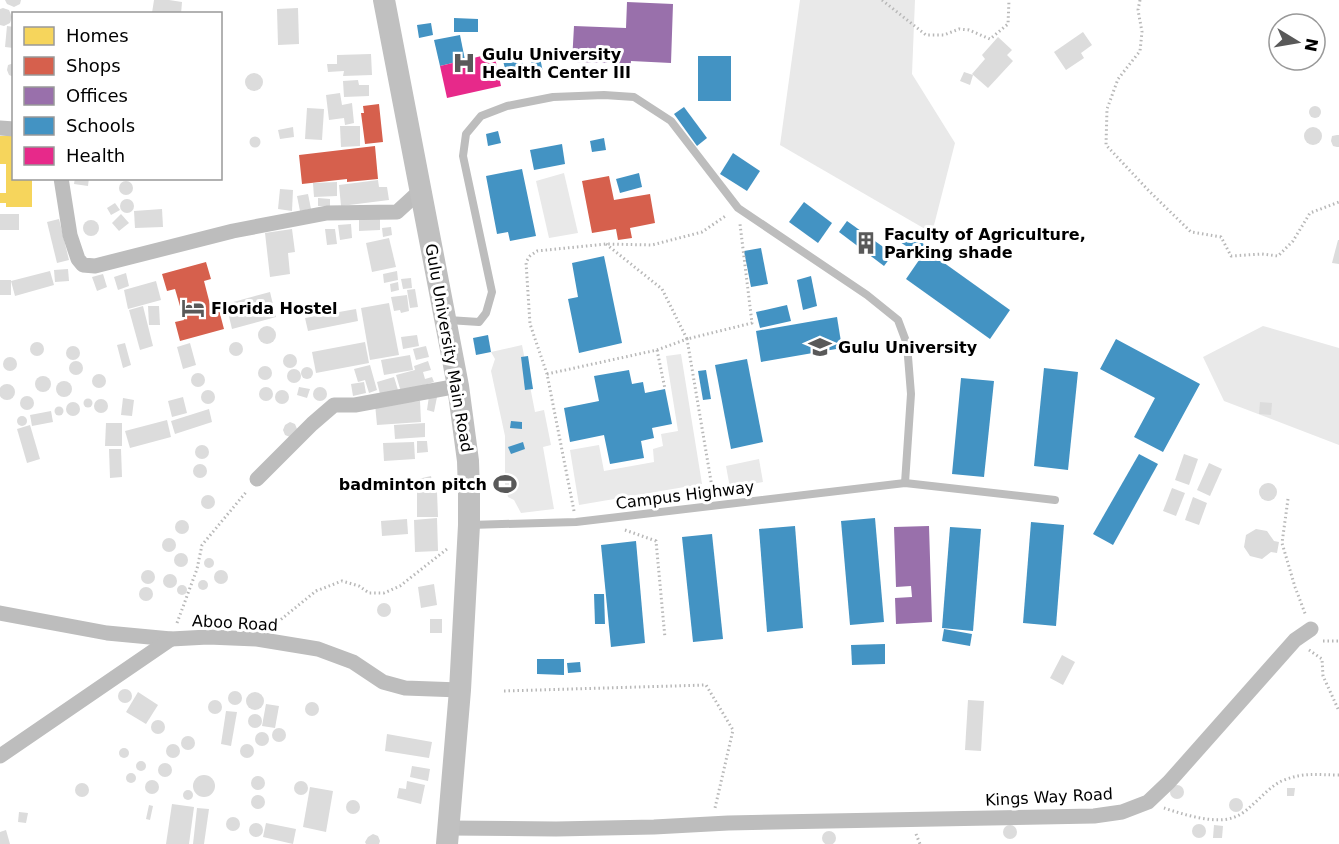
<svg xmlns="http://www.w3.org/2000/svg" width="1339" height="844" font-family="'DejaVu Sans',sans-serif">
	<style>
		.green { fill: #e9e9e9 }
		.homes { fill: #f6d55c }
		.shops { fill: #d6604d }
		.offices { fill: #9970ab }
		.schools { fill: #4393c3 }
		.health { fill: #e7298a }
		.building { fill: #dcdcdc }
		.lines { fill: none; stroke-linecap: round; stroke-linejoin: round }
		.path { stroke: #b8b8b8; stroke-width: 3; stroke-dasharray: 1.5 3; stroke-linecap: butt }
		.lane { stroke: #bdbdbd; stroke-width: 8 }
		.street { stroke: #bdbdbd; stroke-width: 15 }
		.secondary { stroke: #c0c0c0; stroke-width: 22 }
		.labels { text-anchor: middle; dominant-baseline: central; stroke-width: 6; stroke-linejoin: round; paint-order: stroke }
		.poi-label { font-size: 16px; font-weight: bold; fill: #000; stroke: #fff; text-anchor: start }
		.street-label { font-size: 16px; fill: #000; stroke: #fff }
	</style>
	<rect width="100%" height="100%" fill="#fff"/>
	<!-- green -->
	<g class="green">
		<path d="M 800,0 L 915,0 L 912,74 L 955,143 L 932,233 L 780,145 Z"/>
		<path d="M 564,173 L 578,233 L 549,238 L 536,181 Z"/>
		<path d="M 1263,326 L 1339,348 L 1339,445 L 1224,401 L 1203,357 Z"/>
		<path d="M 522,345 L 535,412 L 544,410 L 551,445 L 543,447 L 554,509 L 521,513 L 514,500 L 508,497 L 505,484 L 505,436 L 491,371 L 495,359 L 491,352 Z"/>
		<path d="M 681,354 L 702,484 L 579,505 L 570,450 L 599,445 L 604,471 L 654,462 L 653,449 L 663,446 L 661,434 L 678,431 L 666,356 Z"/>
		<path d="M 759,459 L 763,482 L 730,488 L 726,466 Z"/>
	</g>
	<!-- homes -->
	<path class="homes" d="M 0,136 L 14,136 L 14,178 L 32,178 L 32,207 L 6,207 L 6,203 L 0,203 L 0,193 L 6,193 L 6,164 L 0,164 Z"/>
	<!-- shops -->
	<g class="shops">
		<path d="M 379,104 L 383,142 L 365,144 L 361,113 L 364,113 L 363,106 Z"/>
		<path d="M 375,146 L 378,179 L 347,182 L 347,179 L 302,184 L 299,155 Z"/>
		<path d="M 609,176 L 614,200 L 650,194 L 655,223 L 630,228 L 632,238 L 618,240 L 616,229 L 592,233 L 582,181 Z"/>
		<path d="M 206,262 L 211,279 L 204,281 L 212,312 L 219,310 L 224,329 L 180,341 L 175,322 L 184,320 L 175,289 L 167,291 L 162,274 Z"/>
	</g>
	<!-- offices -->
	<g class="offices">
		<path d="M 627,2 L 673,4 L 671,63 L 631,61 L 630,73 L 613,72 L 613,63 L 572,62 L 574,26 L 626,28 Z"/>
		<path d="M 929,526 L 932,622 L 896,624 L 895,598 L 912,597 L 911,586 L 896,587 L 894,527 Z"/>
	</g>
	<!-- schools -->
	<g class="schools">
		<path d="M 454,18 L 478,19 L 478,32 L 454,32 Z"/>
		<path d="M 431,23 L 433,35 L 419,38 L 417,25 Z"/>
		<path d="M 460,35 L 465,60 L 440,66 L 434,40 Z"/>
		<path d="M 516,49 L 518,59 L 522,59 L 524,72 L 520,73 L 519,66 L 505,69 L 501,52 Z"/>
		<rect x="698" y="56" width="33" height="45"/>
		<path d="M 540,58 L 543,72 L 534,74 L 531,60 Z"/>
		<path d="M 684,107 L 707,138 L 697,146 L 674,114 Z"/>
		<path d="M 498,131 L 501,143 L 488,146 L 486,134 Z"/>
		<path d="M 604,138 L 606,150 L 592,152 L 590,141 Z"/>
		<path d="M 562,144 L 565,164 L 534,170 L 530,150 Z"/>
		<path d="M 733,153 L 760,171 L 747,191 L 720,174 Z"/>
		<path d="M 522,169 L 536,236 L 510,241 L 508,232 L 497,234 L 486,176 Z"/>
		<path d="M 639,173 L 642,187 L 620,193 L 616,179 Z"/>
		<path d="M 804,202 L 832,223 L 818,243 L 789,222 Z"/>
		<path d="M 847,221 L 893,254 L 884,266 L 839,232 Z"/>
		<path d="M 907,232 L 925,245 L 918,254 L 900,242 Z"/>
		<path d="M 761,248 L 768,284 L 751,287 L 744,251 Z"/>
		<path d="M 926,250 L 1010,310 L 990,339 L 906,279 Z"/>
		<path d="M 604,256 L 622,343 L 579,353 L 568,299 L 578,297 L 572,263 Z"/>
		<path d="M 811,276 L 817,306 L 803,310 L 797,280 Z"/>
		<path d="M 787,305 L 791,321 L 760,328 L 756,312 Z"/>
		<path d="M 837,317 L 842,348 L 761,362 L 756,331 Z"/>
		<path d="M 488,335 L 491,352 L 476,355 L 473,338 Z"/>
		<path d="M 1116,339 L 1200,384 L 1163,452 L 1134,437 L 1155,398 L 1100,369 Z"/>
		<path d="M 528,356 L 533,389 L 525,390 L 521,357 Z"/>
		<path d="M 747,359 L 763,442 L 731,449 L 715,365 Z"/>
		<path d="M 1044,368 L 1078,372 L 1068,470 L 1034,466 Z"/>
		<path d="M 629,370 L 632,384 L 643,382 L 645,393 L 665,389 L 672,424 L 652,428 L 654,438 L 641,441 L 644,458 L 610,464 L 604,435 L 570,442 L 564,408 L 599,401 L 594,376 Z"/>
		<path d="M 706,370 L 711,399 L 703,400 L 698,371 Z"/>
		<path d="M 961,378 L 994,381 L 984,477 L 952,474 Z"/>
		<path d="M 511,421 L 522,422 L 522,429 L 510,428 Z"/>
		<path d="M 523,442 L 525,449 L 511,454 L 508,447 Z"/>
		<path d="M 1139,454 L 1158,464 L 1113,545 L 1093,534 Z"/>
		<path d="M 875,518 L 884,622 L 850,625 L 841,521 Z"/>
		<path d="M 1031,522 L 1064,525 L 1056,626 L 1023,623 Z"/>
		<path d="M 795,526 L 803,628 L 767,632 L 759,529 Z"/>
		<path d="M 950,527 L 981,529 L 973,631 L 942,628 Z"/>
		<path d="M 712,534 L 723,639 L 693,642 L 682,537 Z"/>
		<path d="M 636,541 L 645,643 L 611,647 L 601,545 Z"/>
		<path d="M 594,594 L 604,594 L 605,624 L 595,624 Z"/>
		<path d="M 944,629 L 972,634 L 970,646 L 942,641 Z"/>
		<path d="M 885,644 L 885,664 L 852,665 L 851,645 Z"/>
		<path d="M 537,659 L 564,659 L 564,675 L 537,674 Z"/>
		<path d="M 580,662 L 581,672 L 568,673 L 567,663 Z"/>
	</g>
	<!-- health -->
	<path class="health" d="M 494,53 L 501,86 L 447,98 L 440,66 Z"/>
	<!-- building -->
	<g class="building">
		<path d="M 5,0 L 21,0 L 20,4 L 14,7 L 7,4 Z"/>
		<path d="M 154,0 L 169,0 L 182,2 L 181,14 L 152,13 Z"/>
		<path d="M 3,8 L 9,10 L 12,17 L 10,23 L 4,26 L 0,25 L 0,9 Z"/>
		<path d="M 298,8 L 299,44 L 278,45 L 277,9 Z"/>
		<path d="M 7,26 L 14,27 L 14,48 L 5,47 Z"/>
		<path d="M 1083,32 L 1092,45 L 1081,53 L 1084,58 L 1066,70 L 1054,52 Z"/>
		<path d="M 998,37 L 1012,50 L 1007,55 L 1013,61 L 988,88 L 972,74 L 985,59 L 982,55 Z"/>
		<path d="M 371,54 L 372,75 L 343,76 L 344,71 L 328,72 L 327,64 L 337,64 L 337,55 Z"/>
		<path d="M 14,63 L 14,77 L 9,75 L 7,70 L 8,65 Z"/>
		<path d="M 964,72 L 973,75 L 970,85 L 960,81 Z"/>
		<circle cx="254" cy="82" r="9"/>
		<path d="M 358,80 L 359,85 L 369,85 L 369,96 L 344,97 L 343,81 Z"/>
		<path d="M 340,93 L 342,105 L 352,103 L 354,123 L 345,125 L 344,118 L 329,120 L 326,95 Z"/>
		<circle cx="1315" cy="112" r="6"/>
		<path d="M 307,108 L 324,109 L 322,140 L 305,139 Z"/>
		<path d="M 340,126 L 360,126 L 360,146 L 341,147 Z"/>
		<path d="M 293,127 L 294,137 L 280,139 L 278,130 Z"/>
		<circle cx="1313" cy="136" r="9"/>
		<path d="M 1337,135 L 1339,135 L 1339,147 L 1337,147 L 1333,146 L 1331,141 L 1332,136 Z"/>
		<circle cx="255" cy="142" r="5.5"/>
		<path d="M 75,178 L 89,178 L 88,186 L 74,184 Z"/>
		<path d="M 378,180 L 379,187 L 387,187 L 389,200 L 341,206 L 339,185 Z"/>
		<circle cx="126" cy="188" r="7"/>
		<path d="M 337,182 L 337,196 L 314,197 L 313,183 Z"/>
		<path d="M 280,189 L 293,190 L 292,211 L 278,209 Z"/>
		<path d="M 308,194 L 311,209 L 300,211 L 297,196 Z"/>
		<path d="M 318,198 L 330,199 L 330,206 L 318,206 Z"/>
		<circle cx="127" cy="206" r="7"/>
		<path d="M 115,203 L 120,210 L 111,215 L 107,208 Z"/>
		<path d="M 162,209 L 163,227 L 135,228 L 134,211 Z"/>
		<rect x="0" y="214" width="19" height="16"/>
		<path d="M 121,214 L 129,223 L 119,231 L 112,223 Z"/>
		<path d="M 380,216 L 380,230 L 359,231 L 359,217 Z"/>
		<path d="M 59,219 L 69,260 L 57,263 L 47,222 Z"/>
		<circle cx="91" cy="228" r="8"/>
		<path d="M 351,224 L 352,238 L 340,240 L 338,225 Z"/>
		<path d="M 391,227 L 392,235 L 383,237 L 382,228 Z"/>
		<path d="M 292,229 L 295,252 L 288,253 L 290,274 L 270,277 L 265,233 Z"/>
		<path d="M 325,229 L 335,229 L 337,244 L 327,245 Z"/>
		<path d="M 389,238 L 396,267 L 372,272 L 366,243 Z"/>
		<path d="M 1338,240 L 1339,240 L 1339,264 L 1332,263 Z"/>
		<path d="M 68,269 L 69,281 L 55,282 L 54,270 Z"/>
		<path d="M 50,271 L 54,285 L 15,296 L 11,281 Z"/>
		<path d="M 397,271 L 398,280 L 384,283 L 383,274 Z"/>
		<path d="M 126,273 L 129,286 L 118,290 L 114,277 Z"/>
		<path d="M 103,274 L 107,287 L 97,291 L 92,277 Z"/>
		<path d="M 411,278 L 412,288 L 403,289 L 401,279 Z"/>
		<rect x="0" y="280" width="11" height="15"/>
		<path d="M 156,281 L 161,300 L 128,309 L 124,290 Z"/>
		<path d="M 398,282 L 399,290 L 391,292 L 390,284 Z"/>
		<path d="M 415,289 L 418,307 L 410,308 L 407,290 Z"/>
		<path d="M 270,292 L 276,317 L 232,329 L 226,304 Z"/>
		<path d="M 407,295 L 409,311 L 401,313 L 400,310 L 394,311 L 391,297 Z"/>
		<path d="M 389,303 L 399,355 L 370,360 L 361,308 Z"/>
		<path d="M 143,306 L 153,346 L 140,350 L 129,310 Z"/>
		<path d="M 148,306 L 159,306 L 160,325 L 149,325 Z"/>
		<path d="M 356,309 L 358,321 L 308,331 L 305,318 Z"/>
		<circle cx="267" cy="335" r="9"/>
		<path d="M 417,335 L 419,346 L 403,349 L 401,337 Z"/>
		<path d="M 365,342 L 369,363 L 316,373 L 312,352 Z"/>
		<circle cx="236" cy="349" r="7"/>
		<circle cx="37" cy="349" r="7"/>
		<path d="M 125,343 L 131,365 L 123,368 L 117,345 Z"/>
		<path d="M 190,343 L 196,365 L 183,369 L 177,347 Z"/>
		<path d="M 426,346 L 429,357 L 416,360 L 413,349 Z"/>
		<circle cx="73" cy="353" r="7"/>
		<circle cx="290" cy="361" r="7"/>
		<path d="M 410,355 L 413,370 L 384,375 L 381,360 Z"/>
		<circle cx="10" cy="364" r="7"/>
		<path d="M 428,361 L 431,370 L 423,372 L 425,379 L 432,377 L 434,382 L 401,392 L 396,375 L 415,370 L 414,366 Z"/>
		<circle cx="76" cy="368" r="7"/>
		<path d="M 370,365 L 377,390 L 369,393 L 365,380 L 358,382 L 354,369 Z"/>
		<circle cx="265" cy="373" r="7"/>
		<circle cx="307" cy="373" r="6"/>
		<circle cx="294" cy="376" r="7"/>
		<circle cx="198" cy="380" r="7"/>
		<circle cx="99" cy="381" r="7"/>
		<circle cx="43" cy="384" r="8"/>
		<path d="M 394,377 L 398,390 L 380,394 L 377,382 Z"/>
		<circle cx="64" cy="389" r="8"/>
		<path d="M 364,382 L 366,393 L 353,396 L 351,384 Z"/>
		<circle cx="7" cy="392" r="8"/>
		<path d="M 299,387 L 310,389 L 307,398 L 297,395 Z"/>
		<circle cx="266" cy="394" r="7"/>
		<circle cx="320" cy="394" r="7"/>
		<circle cx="282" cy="397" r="7"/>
		<circle cx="208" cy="397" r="7"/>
		<path d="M 429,396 L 437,397 L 434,412 L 427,410 Z"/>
		<circle cx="27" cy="403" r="7"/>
		<path d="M 183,397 L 187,413 L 172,417 L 168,401 Z"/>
		<path d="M 123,398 L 134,400 L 132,416 L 121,415 Z"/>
		<circle cx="88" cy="403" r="4.5"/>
		<circle cx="101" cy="406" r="7"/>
		<path d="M 420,401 L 421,422 L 377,425 L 375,404 Z"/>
		<path d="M 1260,402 L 1272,403 L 1271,415 L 1259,414 Z"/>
		<circle cx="73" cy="409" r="7"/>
		<circle cx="59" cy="411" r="4.5"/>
		<path d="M 209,409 L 212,422 L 175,434 L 171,421 Z"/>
		<path d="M 51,411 L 53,422 L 32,426 L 30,415 Z"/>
		<circle cx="22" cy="421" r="5"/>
		<path d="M 167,420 L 171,437 L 130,448 L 125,431 Z"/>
		<path d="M 290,422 L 295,424 L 297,429 L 290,437 L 285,435 L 283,430 L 285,425 Z"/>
		<path d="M 106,423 L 122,423 L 122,446 L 105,446 Z"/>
		<path d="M 425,423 L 425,437 L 395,439 L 394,425 Z"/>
		<path d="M 30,425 L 40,459 L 27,463 L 17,429 Z"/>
		<path d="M 417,441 L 427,441 L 428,452 L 417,453 Z"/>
		<path d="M 414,442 L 415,459 L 384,461 L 383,443 Z"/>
		<circle cx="202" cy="452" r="7"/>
		<path d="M 109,449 L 121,449 L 122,477 L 110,478 Z"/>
		<path d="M 1184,454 L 1198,459 L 1189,485 L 1175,480 Z"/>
		<path d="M 1209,463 L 1222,469 L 1210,496 L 1197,490 Z"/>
		<circle cx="200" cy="471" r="7"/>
		<path d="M 431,476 L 433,488 L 420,490 L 418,479 Z"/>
		<circle cx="1268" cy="492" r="9"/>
		<path d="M 1172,488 L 1185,493 L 1176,516 L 1163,511 Z"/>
		<path d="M 417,492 L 437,492 L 438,517 L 417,517 Z"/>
		<circle cx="208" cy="502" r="7"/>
		<path d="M 1193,497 L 1207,503 L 1199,525 L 1185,520 Z"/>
		<path d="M 437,518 L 438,551 L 415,552 L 414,520 Z"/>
		<path d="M 407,519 L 408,534 L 382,536 L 381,521 Z"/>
		<circle cx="182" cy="527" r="7"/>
		<path d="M 1256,529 L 1267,531 L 1274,541 L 1279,542 L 1277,553 L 1271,552 L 1262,559 L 1250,556 L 1244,547 L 1246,535 Z"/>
		<circle cx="169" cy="545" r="7"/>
		<circle cx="181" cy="560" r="7"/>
		<circle cx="209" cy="563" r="5"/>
		<circle cx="148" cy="577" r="7"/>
		<circle cx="221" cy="577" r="7"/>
		<circle cx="170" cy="581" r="7"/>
		<circle cx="203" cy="585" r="5"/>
		<path d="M 434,584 L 437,605 L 421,608 L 418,587 Z"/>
		<circle cx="182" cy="590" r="5"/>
		<circle cx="146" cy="594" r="7"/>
		<circle cx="384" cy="610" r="7"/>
		<rect x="430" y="619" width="12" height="14"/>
		<path d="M 1062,655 L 1075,662 L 1063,685 L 1050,678 Z"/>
		<circle cx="125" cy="696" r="7"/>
		<circle cx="235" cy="698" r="7"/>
		<path d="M 138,692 L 158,705 L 146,724 L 126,712 Z"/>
		<circle cx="255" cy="701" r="9"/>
		<path d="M 968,700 L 984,701 L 981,751 L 965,750 Z"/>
		<circle cx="215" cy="707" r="7"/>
		<circle cx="312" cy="709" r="7"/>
		<path d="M 266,704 L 279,706 L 275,728 L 262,726 Z"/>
		<path d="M 226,711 L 237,712 L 231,746 L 221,744 Z"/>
		<circle cx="255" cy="721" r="7"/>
		<circle cx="158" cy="727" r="7"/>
		<circle cx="279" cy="735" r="7"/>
		<circle cx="262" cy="739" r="7"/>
		<path d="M 387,734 L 432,742 L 429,758 L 385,751 Z"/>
		<circle cx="188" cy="743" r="7"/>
		<circle cx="173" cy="751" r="7"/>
		<circle cx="247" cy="751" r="7"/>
		<circle cx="124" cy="753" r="5"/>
		<circle cx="141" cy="766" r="5"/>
		<circle cx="165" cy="770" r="7"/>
		<path d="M 412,766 L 430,769 L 428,781 L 410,777 Z"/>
		<circle cx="131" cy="778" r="5"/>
		<circle cx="204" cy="786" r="11"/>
		<circle cx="258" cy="783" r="7"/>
		<circle cx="152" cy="787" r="7"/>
		<path d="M 407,781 L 425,785 L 421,804 L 397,798 L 399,788 L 406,789 Z"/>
		<circle cx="301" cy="788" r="7"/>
		<circle cx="82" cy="790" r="7"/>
		<circle cx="1177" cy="792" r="7"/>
		<path d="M 310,787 L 333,791 L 326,832 L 303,827 Z"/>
		<path d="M 1287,788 L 1295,788 L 1294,796 L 1287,796 Z"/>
		<circle cx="188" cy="795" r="5"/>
		<circle cx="258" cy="802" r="7"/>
		<circle cx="1236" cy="805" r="7"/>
		<circle cx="353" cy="807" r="7"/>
		<path d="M 172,804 L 194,807 L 189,844 L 166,844 Z"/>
		<path d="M 149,805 L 153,806 L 150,820 L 146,819 Z"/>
		<path d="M 197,808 L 209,809 L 204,844 L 193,844 Z"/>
		<path d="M 19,812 L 28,813 L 26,823 L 18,822 Z"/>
		<circle cx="233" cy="824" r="7"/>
		<path d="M 266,823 L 296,829 L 293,844 L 263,837 Z"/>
		<circle cx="256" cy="830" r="7"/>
		<circle cx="1199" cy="831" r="7"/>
		<circle cx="1010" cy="832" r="7"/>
		<path d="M 1214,825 L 1223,826 L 1222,838 L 1213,838 Z"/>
		<path d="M 6,830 L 10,844 L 0,844 L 0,832 Z"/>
		<circle cx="829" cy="838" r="7"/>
		<path d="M 373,834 L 378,836 L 380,841 L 379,844 L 366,844 L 365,842 L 368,837 Z"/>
	</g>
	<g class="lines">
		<!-- path -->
		<g class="path">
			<path d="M 882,0 L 926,35 L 944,35 L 959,29 L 969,30 L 990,39 L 1008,24 L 1009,0"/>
			<path d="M 1140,0 L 1138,10 L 1142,32 L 1140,51 L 1118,79 L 1107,109 L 1106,145 L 1149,191 L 1191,232 L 1221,237 L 1231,256 L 1262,254 L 1278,256 L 1293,241 L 1310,213 L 1339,202"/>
			<path d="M 606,244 L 662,289 L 687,339 L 752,323 L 740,224"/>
			<path d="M 657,350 L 665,389"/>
			<path d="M 547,374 L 657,350 L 687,339 L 713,493"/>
			<path d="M 1288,499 L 1282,543 L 1295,587 L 1306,616"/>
			<path d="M 574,511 L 547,374 L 530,324 L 526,262 L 530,256 L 537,251 L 606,244 L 652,245 L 702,232 L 727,215"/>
			<path d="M 625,530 L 656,541 L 665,638"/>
			<path d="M 177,623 L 197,569 L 202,545 L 247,491"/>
			<path d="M 274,625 L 316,591 L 342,581 L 359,586 L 369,593 L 384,593 L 400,586 L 447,549"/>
			<path d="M 1323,641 L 1339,641"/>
			<path d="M 1309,650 L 1322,659 L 1323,676 L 1339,711"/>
			<path d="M 504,691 L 706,685 L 733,730 L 715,808"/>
			<path d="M 1164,808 C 1182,814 1213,824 1232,818 C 1239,816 1246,811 1251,806 C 1262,797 1271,785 1284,780 C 1305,772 1318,775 1339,775"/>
			<path d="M 916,834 L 920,844"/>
		</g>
		<!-- lane -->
		<g class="lane">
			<path d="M 448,320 L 479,322 L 486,313 L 492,292 L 463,156 L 466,134 L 481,116 L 507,106 L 553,97 L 604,95 L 634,97 L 671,121 L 738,208 L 867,295 L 898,320 L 907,344 L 911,394 L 905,483"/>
			<path d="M 470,525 L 576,522 L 905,483 L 1055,500"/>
		</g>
		<!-- street -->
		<g class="street">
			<path d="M 0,128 L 14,129"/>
			<path d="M 61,178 L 70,235 L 78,259 L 83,265 L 95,266 L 233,231 L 327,213 L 397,212 L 421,190"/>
			<path d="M 257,479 L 312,424 L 334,405 L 355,405 L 458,386"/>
			<path d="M 0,613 L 107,633 L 171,639 L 208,637 L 257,639 L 318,649 L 353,662 L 383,682 L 405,688 L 460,690"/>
			<path d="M 0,756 L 171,639"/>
			<path d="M 448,828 L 556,829 L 654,827 L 728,823 L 1094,816 L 1122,812 L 1148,802 L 1169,782 L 1295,640 L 1311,629"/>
		</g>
		<!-- secondary -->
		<path class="secondary" d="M 384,0 L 458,386 L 468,461 L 469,493 L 469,525 L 460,690 L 447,844"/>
	</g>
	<!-- icons -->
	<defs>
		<g id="hospital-bare" transform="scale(1.8)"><path d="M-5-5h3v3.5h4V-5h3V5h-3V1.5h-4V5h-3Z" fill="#595959" stroke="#fff" stroke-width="2.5" paint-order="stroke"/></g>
		<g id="building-bare" transform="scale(1.8)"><path d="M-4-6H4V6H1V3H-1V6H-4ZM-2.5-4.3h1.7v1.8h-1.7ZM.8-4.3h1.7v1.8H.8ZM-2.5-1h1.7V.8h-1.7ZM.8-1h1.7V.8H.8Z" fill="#595959" stroke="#fff" stroke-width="2.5" paint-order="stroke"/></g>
		<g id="hotel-bare" transform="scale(1.8)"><path d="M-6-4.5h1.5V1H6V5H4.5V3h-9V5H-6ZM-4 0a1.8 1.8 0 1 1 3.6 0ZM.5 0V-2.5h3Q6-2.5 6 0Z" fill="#595959" stroke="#fff" stroke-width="2.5" paint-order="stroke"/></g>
		<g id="university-bare" transform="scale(1.8)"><path d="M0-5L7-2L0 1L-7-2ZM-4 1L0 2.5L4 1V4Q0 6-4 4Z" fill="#595959" stroke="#fff" stroke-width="2.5" paint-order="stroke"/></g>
		<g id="stadium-bare" transform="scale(1.8)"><path d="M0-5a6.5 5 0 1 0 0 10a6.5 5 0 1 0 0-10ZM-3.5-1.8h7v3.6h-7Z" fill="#595959" stroke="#fff" stroke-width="2.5" paint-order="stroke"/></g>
	</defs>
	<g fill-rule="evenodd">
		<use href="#hospital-bare" x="464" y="63"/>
		<use href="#building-bare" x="866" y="243"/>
		<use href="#hotel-bare" x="193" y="308"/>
		<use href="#university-bare" x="820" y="347"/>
		<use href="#stadium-bare" x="505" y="484"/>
	</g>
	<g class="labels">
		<!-- poi labels -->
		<g class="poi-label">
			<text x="482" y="54">Gulu University<tspan x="482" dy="18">Health Center III</tspan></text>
			<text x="884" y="234">Faculty of Agriculture,<tspan x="884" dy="18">Parking shade</tspan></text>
			<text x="211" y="308">Florida Hostel</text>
			<text x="838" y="347">Gulu University</text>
			<text x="487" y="484" text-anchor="end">badminton pitch</text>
		</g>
		<!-- street labels -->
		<g class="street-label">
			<text transform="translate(449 348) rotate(80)">Gulu University Main Road</text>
			<text transform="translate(685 495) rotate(-7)">Campus Highway</text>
			<text transform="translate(235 623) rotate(3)">Aboo Road</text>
			<text transform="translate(1049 797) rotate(-3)">Kings Way Road</text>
		</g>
	</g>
	<!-- legend -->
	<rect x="12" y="12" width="210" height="168" fill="#ffffff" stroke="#999999" stroke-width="1.5"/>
	<rect x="24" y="27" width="30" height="18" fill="#f6d55c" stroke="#999999" stroke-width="1.5"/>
	<text x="66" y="42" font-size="18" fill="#000000">Homes</text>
	<rect x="24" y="57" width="30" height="18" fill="#d6604d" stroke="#999999" stroke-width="1.5"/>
	<text x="66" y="72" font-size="18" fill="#000000">Shops</text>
	<rect x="24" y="87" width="30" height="18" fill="#9970ab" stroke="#999999" stroke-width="1.5"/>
	<text x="66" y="102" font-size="18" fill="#000000">Offices</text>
	<rect x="24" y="117" width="30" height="18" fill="#4393c3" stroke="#999999" stroke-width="1.5"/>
	<text x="66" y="132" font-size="18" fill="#000000">Schools</text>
	<rect x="24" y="147" width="30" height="18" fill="#e7298a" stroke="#999999" stroke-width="1.5"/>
	<text x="66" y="162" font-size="18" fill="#000000">Health</text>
	<!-- north arrow -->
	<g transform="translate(1297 42) rotate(101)"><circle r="28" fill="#ffffff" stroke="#999999" stroke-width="1.5"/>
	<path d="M0-4.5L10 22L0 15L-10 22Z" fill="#595959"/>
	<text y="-9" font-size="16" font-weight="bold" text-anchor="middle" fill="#000000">N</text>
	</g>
</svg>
